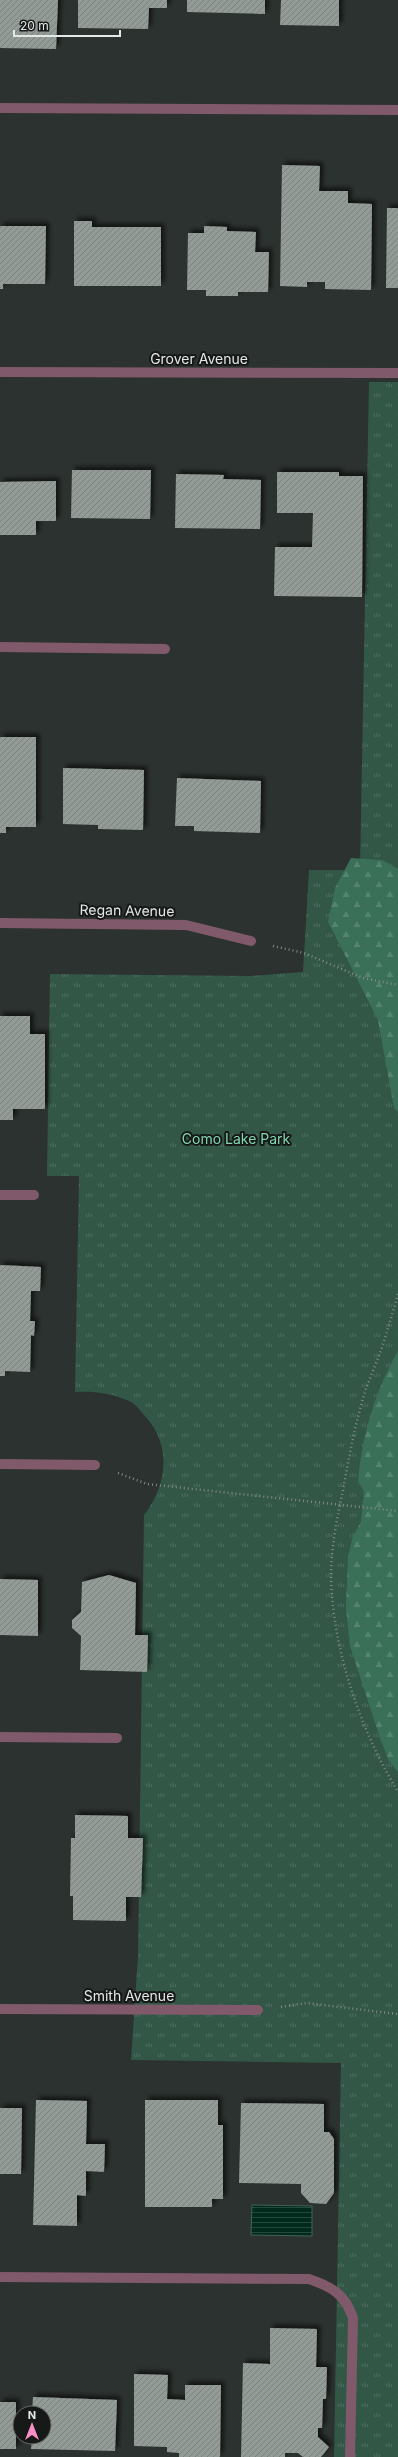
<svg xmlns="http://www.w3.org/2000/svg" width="398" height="2457" font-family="Inter,sans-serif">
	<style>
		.grass { fill: url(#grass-tufts) }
		.forest { fill: url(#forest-firs) }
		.water { fill: url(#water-rules); stroke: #446358 }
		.building { fill: url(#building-hatch); filter: url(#shadow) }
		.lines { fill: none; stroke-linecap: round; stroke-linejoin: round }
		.path { stroke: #848987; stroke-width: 2.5; stroke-dasharray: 1 3; stroke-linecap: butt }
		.minor { stroke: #80596b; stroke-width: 10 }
		.labels { text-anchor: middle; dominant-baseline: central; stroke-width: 4; stroke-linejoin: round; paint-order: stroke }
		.street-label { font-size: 14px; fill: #e4e8e6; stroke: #161918 }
		.park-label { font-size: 14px; fill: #82d6b1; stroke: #161918 }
	</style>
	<defs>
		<pattern id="grass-tufts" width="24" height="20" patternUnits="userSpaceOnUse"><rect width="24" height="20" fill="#325747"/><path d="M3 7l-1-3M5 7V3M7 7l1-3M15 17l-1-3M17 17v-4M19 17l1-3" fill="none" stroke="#506f62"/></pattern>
		<pattern id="forest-firs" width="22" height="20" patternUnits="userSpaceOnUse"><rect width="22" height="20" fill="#3a6f58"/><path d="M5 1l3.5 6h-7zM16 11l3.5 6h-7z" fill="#568470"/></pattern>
		<pattern id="water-rules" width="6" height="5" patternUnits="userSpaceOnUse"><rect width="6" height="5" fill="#002a1b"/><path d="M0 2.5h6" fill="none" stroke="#25493c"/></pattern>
		<pattern id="building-hatch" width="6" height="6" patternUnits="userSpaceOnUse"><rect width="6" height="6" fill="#939b97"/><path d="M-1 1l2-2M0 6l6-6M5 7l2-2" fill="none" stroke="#7b827e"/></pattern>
		<filter id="shadow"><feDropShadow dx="3.5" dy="-3.5" stdDeviation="2" flood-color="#0009"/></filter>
	</defs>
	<rect width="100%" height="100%" fill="#2c322f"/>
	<!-- grass -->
	<path class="grass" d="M 369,382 L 398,382 L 398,2457 L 334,2457 L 341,2063 L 131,2060 L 138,1956 L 144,1515 C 167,1486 172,1446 146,1417 C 141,1412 136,1404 129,1401 C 111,1393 94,1391 75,1392 L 79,1176 L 47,1176 L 50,974 L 251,976 L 303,972 L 309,870 L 360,870 Z"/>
	<!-- forest -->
	<g class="forest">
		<path d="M 351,858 L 382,860 L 398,869 L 398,1112 L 394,1108 L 378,1020 L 328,922 L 335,888 Z"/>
		<path d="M 398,1351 L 398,1772 L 389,1761 L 380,1738 L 350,1646 L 346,1607 L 348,1557 L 353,1536 L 361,1522 L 364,1491 L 358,1482 C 362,1436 375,1391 398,1351 Z"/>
	</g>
	<!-- water -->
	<path class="water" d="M 252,2205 L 312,2206 L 312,2236 L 251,2235 Z"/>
	<!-- building -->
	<g class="building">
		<path d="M 0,0 L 58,0 L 56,49 L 0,48 Z"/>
		<path d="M 78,0 L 167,0 L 167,8 L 149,8 L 148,29 L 78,28 Z"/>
		<path d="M 187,0 L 265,0 L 265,14 L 187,12 Z"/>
		<path d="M 281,0 L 339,0 L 339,26 L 280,25 Z"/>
		<path d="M 282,165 L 320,166 L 319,191 L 348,191 L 348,203 L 372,204 L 371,290 L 325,289 L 325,282 L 307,282 L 307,287 L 280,286 Z"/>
		<path d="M 387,208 L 398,208 L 398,288 L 386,288 Z"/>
		<path d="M 74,221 L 92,221 L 92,227 L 161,227 L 161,286 L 74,286 Z"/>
		<path d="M 0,226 L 46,226 L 45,284 L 3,284 L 3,289 L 0,289 Z"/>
		<path d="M 204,226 L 227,227 L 227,231 L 256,232 L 255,252 L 269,252 L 268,292 L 238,292 L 238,296 L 206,296 L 206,290 L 187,290 L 188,233 L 204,233 Z"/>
		<path d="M 72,470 L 151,470 L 150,519 L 71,518 Z"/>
		<path d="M 277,472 L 339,472 L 339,476 L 363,476 L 362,597 L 274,596 L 275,547 L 312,547 L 313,513 L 277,513 Z"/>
		<path d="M 176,474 L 224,475 L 223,479 L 261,480 L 260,529 L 175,528 Z"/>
		<path d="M 56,481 L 56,521 L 36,521 L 36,535 L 0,535 L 0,482 Z"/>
		<path d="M 0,737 L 36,737 L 36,827 L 6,827 L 6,833 L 0,833 Z"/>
		<path d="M 63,768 L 144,770 L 143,830 L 98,829 L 98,825 L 63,824 Z"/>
		<path d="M 177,778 L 261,781 L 260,833 L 194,831 L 194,826 L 175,826 Z"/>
		<path d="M 0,1016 L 30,1016 L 30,1034 L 45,1034 L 45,1109 L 13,1109 L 13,1120 L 0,1120 Z"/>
		<path d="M 0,1265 L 41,1267 L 40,1291 L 31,1291 L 30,1321 L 35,1321 L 34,1336 L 31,1335 L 30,1372 L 5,1371 L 5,1376 L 0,1376 Z"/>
		<path d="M 109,1575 L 136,1583 L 135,1635 L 148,1635 L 147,1672 L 80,1670 L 81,1636 L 72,1628 L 72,1620 L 81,1612 L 82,1582 Z"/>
		<path d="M 0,1579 L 38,1580 L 38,1636 L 0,1635 Z"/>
		<path d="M 75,1815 L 128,1816 L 128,1838 L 143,1838 L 141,1897 L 126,1897 L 126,1921 L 73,1920 L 73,1896 L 70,1896 L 71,1838 L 75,1838 Z"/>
		<path d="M 36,2100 L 87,2101 L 86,2144 L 105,2144 L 104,2172 L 86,2171 L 86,2196 L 77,2195 L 77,2226 L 33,2225 Z"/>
		<path d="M 145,2100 L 218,2100 L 218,2125 L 223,2125 L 223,2199 L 212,2199 L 212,2207 L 145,2207 Z"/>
		<path d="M 241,2103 L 324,2104 L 324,2132 L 329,2132 L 334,2139 L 334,2193 L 326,2204 L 310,2203 L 301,2193 L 301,2184 L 239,2183 Z"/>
		<path d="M 0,2108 L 22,2108 L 21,2174 L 0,2174 Z"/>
		<path d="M 270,2328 L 317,2329 L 316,2367 L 327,2367 L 326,2399 L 323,2399 L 322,2428 L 318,2428 L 318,2437 L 329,2447 L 321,2457 L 303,2457 L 298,2453 L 285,2453 L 285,2457 L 241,2457 L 243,2363 L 270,2364 Z"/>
		<path d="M 134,2374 L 168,2375 L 167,2399 L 185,2400 L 185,2385 L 221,2385 L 220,2457 L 179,2457 L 179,2453 L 167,2452 L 167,2447 L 134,2446 Z"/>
		<path d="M 33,2397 L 117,2400 L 115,2451 L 31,2449 L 32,2437 L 44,2437 L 44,2413 L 32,2413 Z"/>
		<rect x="0" y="2402" width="16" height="47"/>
	</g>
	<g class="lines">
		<!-- path -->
		<g class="path">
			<path d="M 273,946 L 304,953 L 363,978 L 398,985"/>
			<path d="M 398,1294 C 393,1312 388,1329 382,1347 C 377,1362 370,1377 365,1392 C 355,1424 349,1457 343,1490 C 337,1518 331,1548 331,1577 C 333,1651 360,1729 398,1792"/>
			<path d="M 118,1473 L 147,1484 L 398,1511"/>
			<path d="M 281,2007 L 306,2003 L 398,2014"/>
		</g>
		<!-- minor -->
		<g class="minor">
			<path d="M 0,108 L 398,110"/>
			<path d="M 0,372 L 398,373"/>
			<path d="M 0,647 L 165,649"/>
			<path d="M 0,923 L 186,925 L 251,941"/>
			<path d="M 0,1195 L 34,1195"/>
			<path d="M 0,1464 L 95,1465"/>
			<path d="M 0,1737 L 117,1738"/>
			<path d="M 0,2009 L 258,2010"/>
			<path d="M 0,2277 L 309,2279 C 332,2287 345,2294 353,2318 L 350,2457"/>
		</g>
	</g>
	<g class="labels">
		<!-- street labels -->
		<g class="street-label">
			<text x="199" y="358">Grover Avenue</text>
			<text transform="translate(127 910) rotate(1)">Regan Avenue</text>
			<text x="129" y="1995">Smith Avenue</text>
		</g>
		<!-- park labels -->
		<g class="park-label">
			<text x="236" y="1138">Como Lake Park</text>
		</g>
	</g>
	<!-- north arrow -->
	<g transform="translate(32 2425)"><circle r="19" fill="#161918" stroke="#686c6a"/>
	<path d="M0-3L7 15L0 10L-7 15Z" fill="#fb8fc6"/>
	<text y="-6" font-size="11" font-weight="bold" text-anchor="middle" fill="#e4e8e6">N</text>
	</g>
	<!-- scale -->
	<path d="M14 30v6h106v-6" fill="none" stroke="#e4e8e6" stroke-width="2"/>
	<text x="20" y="30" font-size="12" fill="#e4e8e6" stroke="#161918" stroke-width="3" paint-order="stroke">20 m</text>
</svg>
